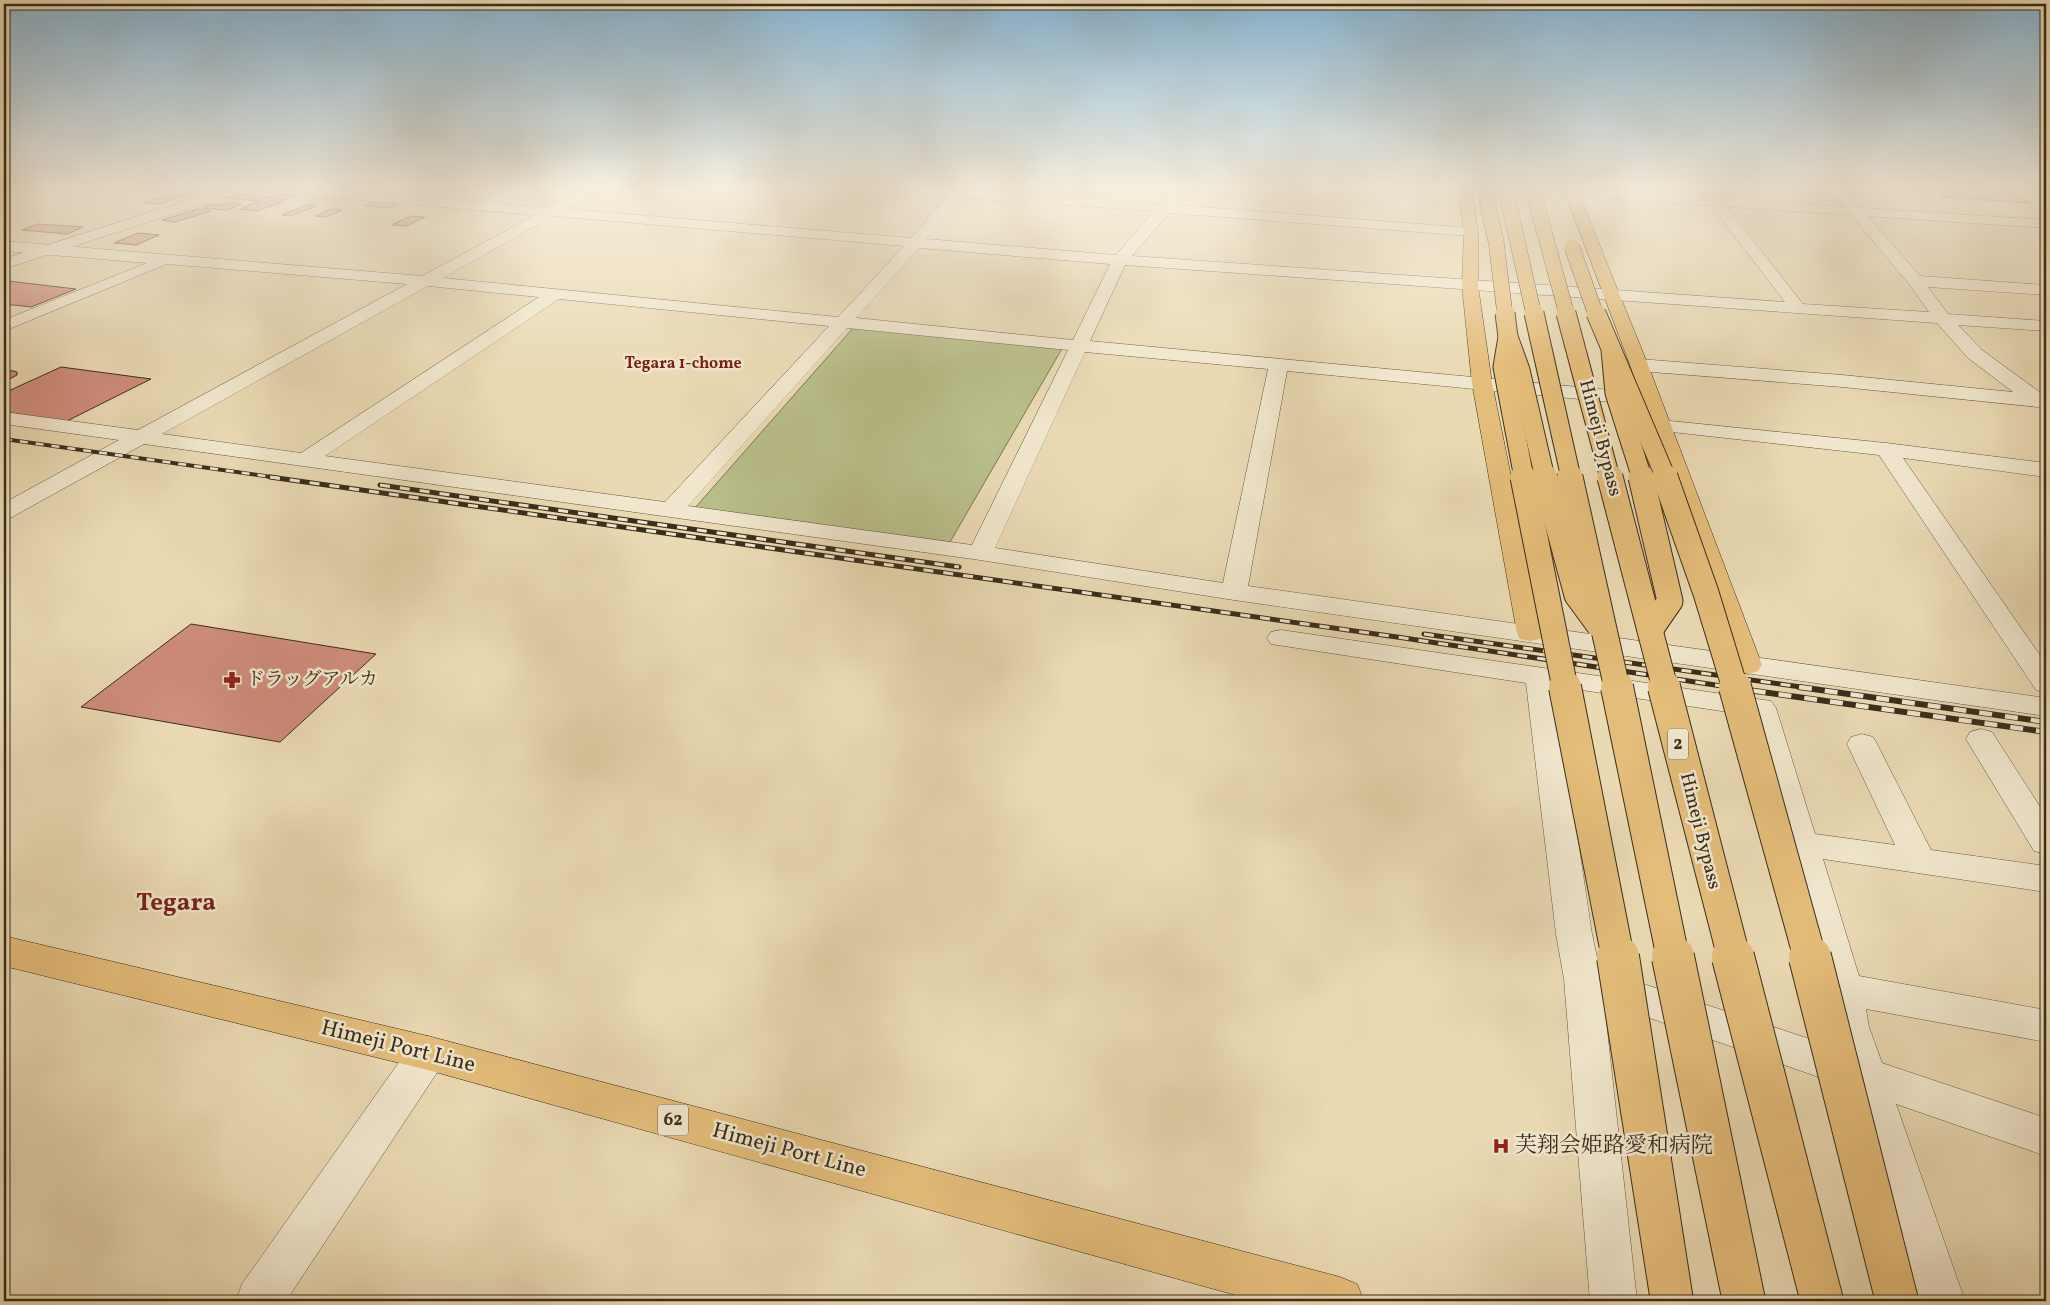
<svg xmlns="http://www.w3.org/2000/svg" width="2050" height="1305" font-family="Vollkorn,'Noto Serif JP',serif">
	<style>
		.green { fill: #b9bf8b; stroke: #797654 }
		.building { fill: #d08d7c; stroke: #392d1c }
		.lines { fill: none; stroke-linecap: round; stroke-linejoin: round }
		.minor-casing { stroke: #655842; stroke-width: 1 }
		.tertiary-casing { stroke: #655842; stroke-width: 1 }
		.primary-casing { stroke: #392d1c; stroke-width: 1 }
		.trunk-casing { stroke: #392d1c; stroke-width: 1 }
		.minor { fill: #f1e7ce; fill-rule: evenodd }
		.tertiary { fill: #f1e7ce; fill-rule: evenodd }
		.primary { fill: #e5bd7a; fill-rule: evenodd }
		.trunk { fill: #e5bd7a; fill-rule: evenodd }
		.rail-far2-casing { stroke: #392d1c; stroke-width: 4 }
		.rail-far1-casing { stroke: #392d1c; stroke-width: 5 }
		.rail-casing { stroke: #392d1c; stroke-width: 6 }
		.rail-far2 { stroke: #f1e7ce; stroke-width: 2.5; stroke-dasharray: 8; stroke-linecap: butt }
		.rail-far1 { stroke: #f1e7ce; stroke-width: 3; stroke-dasharray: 10; stroke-linecap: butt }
		.rail { stroke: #f1e7ce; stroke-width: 4.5; stroke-dasharray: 13; stroke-linecap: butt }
		.trunk-bridge-far4-casing { stroke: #392d1c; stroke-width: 16; stroke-linecap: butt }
		.trunk-bridge-far3-casing { stroke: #392d1c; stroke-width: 21; stroke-linecap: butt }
		.trunk-bridge-far2-casing { stroke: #392d1c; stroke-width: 27; stroke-linecap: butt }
		.trunk-bridge-far1-casing { stroke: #392d1c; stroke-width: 34; stroke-linecap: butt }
		.trunk-bridge-casing { stroke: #392d1c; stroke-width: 44; stroke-linecap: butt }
		.motorway-bridge-far4-casing { stroke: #392d1c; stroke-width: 16; stroke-linecap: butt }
		.motorway-bridge-far3-casing { stroke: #392d1c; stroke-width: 21; stroke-linecap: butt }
		.motorway-bridge-far2-casing { stroke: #392d1c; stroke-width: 27; stroke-linecap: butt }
		.motorway-bridge-far1-casing { stroke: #392d1c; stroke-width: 34; stroke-linecap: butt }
		.motorway-bridge-casing { stroke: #392d1c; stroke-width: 44; stroke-linecap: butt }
		.trunk-bridge-far4 { stroke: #e5bd7a; stroke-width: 15 }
		.trunk-bridge-far3 { stroke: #e5bd7a; stroke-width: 19 }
		.trunk-bridge-far2 { stroke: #e5bd7a; stroke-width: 25 }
		.trunk-bridge-far1 { stroke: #e5bd7a; stroke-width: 32 }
		.trunk-bridge { stroke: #e5bd7a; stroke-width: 42 }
		.motorway-bridge-far4 { stroke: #e5bd7a; stroke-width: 15 }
		.motorway-bridge-far3 { stroke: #e5bd7a; stroke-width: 19 }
		.motorway-bridge-far2 { stroke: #e5bd7a; stroke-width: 25 }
		.motorway-bridge-far1 { stroke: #e5bd7a; stroke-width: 32 }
		.motorway-bridge { stroke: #e5bd7a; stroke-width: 42 }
		.labels { text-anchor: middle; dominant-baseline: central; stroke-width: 5; stroke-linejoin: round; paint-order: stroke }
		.far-neighbourhood-label { font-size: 16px; font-weight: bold; fill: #7a1f14; stroke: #f1e7ce }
		.shield { fill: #f1e7ce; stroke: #706551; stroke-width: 1 }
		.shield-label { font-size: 18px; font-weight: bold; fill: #392d1c }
		.street-label { font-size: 19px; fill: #392d1c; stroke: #f1e7ce }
		.poi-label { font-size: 19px; fill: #392d1c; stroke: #f1e7ce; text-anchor: start }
		.near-street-label { font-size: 22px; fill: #392d1c; stroke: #f1e7ce }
		.near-poi-label { font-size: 22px; fill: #392d1c; stroke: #f1e7ce; text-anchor: start }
		.near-quarter-label { font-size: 25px; font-weight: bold; fill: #7a1f14; stroke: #f1e7ce }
	</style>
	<rect width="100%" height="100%" fill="#eadab4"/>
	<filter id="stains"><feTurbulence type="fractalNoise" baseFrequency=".004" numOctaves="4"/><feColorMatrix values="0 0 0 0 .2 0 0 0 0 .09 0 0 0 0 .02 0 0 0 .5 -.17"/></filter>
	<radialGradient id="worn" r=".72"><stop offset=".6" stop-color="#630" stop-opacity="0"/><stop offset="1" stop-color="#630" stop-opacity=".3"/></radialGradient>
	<!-- green -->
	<path class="green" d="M 853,328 L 1063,347 L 950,542 L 694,509 Z"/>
	<!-- building -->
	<g class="building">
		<path d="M 1932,187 L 2016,193 L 2029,203 L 1944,197 Z"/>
		<path d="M 2029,188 L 2046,189 L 2046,196 L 2040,196 Z"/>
		<path d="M 167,194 L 184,195 L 161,204 L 143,203 Z"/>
		<path d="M 237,194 L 270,197 L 278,194 L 296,196 L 258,211 L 240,209 L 259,201 L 226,198 Z"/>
		<path d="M 375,201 L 398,203 L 388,208 L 365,206 Z"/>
		<path d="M 228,203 L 241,204 L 227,210 L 202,208 L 212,204 L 223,205 Z"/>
		<path d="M 307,205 L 316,206 L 291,216 L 282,215 Z"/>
		<path d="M 198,209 L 211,211 L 175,222 L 162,220 Z"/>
		<path d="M 331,209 L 342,210 L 326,217 L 315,216 Z"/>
		<path d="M 410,216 L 425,217 L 407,226 L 392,225 Z"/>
		<path d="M 38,224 L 83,227 L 67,234 L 22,230 Z"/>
		<path d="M 138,233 L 159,235 L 136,245 L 114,243 Z"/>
		<path d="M 8,281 L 76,289 L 31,307 L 4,304 L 4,283 Z"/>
		<path d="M 61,367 L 151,379 L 67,421 L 4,412 L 4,393 Z"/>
		<path d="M 4,370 L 13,371 L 17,372 L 17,375 L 4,382 Z"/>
		<path d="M 191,624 L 376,654 L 280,742 L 81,707 Z"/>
	</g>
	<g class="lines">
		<!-- minor casing -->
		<g class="minor-casing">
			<g id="minor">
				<path d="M 248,187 L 298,187 L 548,208 L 587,187 L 602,187 L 601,190 L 566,209 L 911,238 L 947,197 L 860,191 L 855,190 L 854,187 L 914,187 L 954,189 L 956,187 L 969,187 L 967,190 L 1161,204 L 1176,187 L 1189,187 L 1175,205 L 1471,228 L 1476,229 L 1478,232 L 1476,235 L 1471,236 L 1169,213 L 1132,256 L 1785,302 L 1710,204 L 1717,200 L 1722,201 L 1803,304 L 1929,312 L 1909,284 L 1828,187 L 1842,187 L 1920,276 L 2046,285 L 2046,295 L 1928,287 L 1948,314 L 2046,321 L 2046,331 L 1958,325 L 1982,350 L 2045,396 L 2045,405 L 2038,407 L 1842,387 L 1639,371 L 1632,369 L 1630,365 L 1632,361 L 1639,359 L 1842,375 L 2013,392 L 1968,358 L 1937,323 L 1125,265 L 1090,341 L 1642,393 L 1649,395 L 1652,399 L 1649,403 L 1642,405 L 1287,371 L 1248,586 L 2046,698 L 2046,716 L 1234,600 L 980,560 L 144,444 L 12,517 L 4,519 L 4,503 L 119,440 L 4,424 L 4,412 L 138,430 L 407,284 L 167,264 L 4,331 L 4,320 L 147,263 L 4,251 L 4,241 L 422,276 L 535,215 L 254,191 L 249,190 ZM 961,198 L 1154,211 L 1116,255 L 926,239 ZM 553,216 L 904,246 L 838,317 L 443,278 ZM 919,248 L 1110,264 L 1073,340 L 856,318 ZM 428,286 L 539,297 L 301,453 L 162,434 ZM 559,299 L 829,326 L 665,502 L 325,456 ZM 847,328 L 1068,350 L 972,545 L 688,506 ZM 1085,352 L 1268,369 L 1223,583 L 995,548 Z"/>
				<path d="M 1661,420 L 1886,443 L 2046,463 L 2046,477 L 1903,458 L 2046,664 L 2046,693 L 2036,690 L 1879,455 L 1654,430 L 1651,426 L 1654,422 Z"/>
				<path d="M 1281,630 L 1771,701 L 1776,708 L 1815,834 L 1895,845 L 1847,744 L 1851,737 L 1862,734 L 1873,737 L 1877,744 L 1931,850 L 2046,866 L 2046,892 L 1823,859 L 1859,976 L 2046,1010 L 2046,1042 L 1866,1009 L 1869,1027 L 1882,1063 L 2046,1118 L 2046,1156 L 1896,1104 L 1965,1301 L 1919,1301 L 1850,1088 L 1604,1002 L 1637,1301 L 1590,1301 L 1564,979 L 1556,934 L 1526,683 L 1271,644 L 1267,638 L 1271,632 ZM 1555,686 L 1748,715 L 1825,989 L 1831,1027 L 1837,1048 L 1610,973 L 1601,976 L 1592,934 Z"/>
				<path d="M 1981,729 L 1992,732 L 2046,816 L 2046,854 L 2034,851 L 1966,739 L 1970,732 Z"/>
			</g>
		</g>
		<!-- tertiary casing -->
		<g class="tertiary-casing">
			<g id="tertiary">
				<path d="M 229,187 L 248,187 L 246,190 L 4,269 L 4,259 Z"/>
				<path d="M 1572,189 L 2046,220 L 2046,228 L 1567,196 L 1565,193 Z"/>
				<path d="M 428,1036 L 442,1041 L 448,1053 L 442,1065 L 286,1301 L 236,1301 L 242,1284 L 414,1041 Z"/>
			</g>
		</g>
		<!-- primary casing -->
		<g class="primary-casing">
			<path id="primary" d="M 4,936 L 428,1036 L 1340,1277 L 1357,1284 L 1364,1301 L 1257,1301 L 428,1070 L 4,966 Z"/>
		</g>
		<!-- trunk casing -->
		<g class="trunk-casing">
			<g id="trunk">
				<path d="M 1458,187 L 1471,187 L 1478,232 L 1478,286 L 1492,383 L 1543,633 L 1540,639 L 1530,641 L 1520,639 L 1517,633 L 1472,383 L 1462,286 L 1464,232 Z"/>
				<path d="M 1477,187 L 1491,187 L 1504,241 L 1501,244 L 1491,244 L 1488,241 Z"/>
				<path d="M 1563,187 L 1576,187 L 1648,365 L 1762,665 L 1758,671 L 1748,674 L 1738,671 L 1734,665 L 1630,365 Z"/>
			</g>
		</g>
		<!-- minor -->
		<use href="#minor" class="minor"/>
		<!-- tertiary -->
		<use href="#tertiary" class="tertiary"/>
		<!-- primary -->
		<use href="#primary" class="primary"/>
		<!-- trunk -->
		<use href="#trunk" class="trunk"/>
		<!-- rail-far2 casing -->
		<g class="rail-far2-casing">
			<path id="rail-far2" d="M 4,439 L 279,478"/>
		</g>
		<!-- rail-far1 casing -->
		<g class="rail-far1-casing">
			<g id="rail-far1">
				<path d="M 270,477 L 1404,638 L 1735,688"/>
				<path d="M 380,485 L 959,567"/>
				<path d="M 1424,634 L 1808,688"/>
			</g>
		</g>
		<!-- rail casing -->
		<g class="rail-casing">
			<g id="rail">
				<path d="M 1727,687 L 2046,732"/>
				<path d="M 1799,687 L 2046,722"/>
			</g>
		</g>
		<!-- rail-far2 -->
		<use href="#rail-far2" class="rail-far2"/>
		<!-- rail-far1 -->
		<use href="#rail-far1" class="rail-far1"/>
		<!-- rail -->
		<use href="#rail" class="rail"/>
		<!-- trunk-bridge-far4 casing -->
		<g class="trunk-bridge-far4-casing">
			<g id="trunk-bridge-far4">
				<path d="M 1496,241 L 1505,315"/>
				<path d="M 1572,247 L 1596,315"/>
			</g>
		</g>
		<!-- trunk-bridge-far3 casing -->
		<g class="trunk-bridge-far3-casing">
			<g id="trunk-bridge-far3">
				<path d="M 1505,313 L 1508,337 L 1503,367 L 1524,478"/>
				<path d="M 1596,313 L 1666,478"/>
			</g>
		</g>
		<!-- trunk-bridge-far2 casing -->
		<g class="trunk-bridge-far2-casing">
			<g id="trunk-bridge-far2">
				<path d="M 1523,477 L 1565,688"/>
				<path d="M 1665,477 L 1706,593 L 1735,688"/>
			</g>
		</g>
		<!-- trunk-bridge-far1 casing -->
		<g class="trunk-bridge-far1-casing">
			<g id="trunk-bridge-far1">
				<path d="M 1565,687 L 1618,958"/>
				<path d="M 1735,687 L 1810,958"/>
			</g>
		</g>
		<!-- trunk-bridge casing -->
		<g class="trunk-bridge-casing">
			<g id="trunk-bridge">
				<path d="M 1618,957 L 1672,1301"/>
				<path d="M 1810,957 L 1897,1301"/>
			</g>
		</g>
		<!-- motorway-bridge-far4 casing -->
		<g class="motorway-bridge-far4-casing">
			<g id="motorway-bridge-far4">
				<path d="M 1505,187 L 1534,315"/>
				<path d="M 1532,187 L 1567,315"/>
			</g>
		</g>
		<!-- motorway-bridge-far3 casing -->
		<g class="motorway-bridge-far3-casing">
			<g id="motorway-bridge-far3">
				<path d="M 1534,313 L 1571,478"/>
				<path d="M 1566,313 L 1610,478"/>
				<path d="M 1508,337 L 1520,370 L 1545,478"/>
				<path d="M 1611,350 L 1615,393 L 1642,478"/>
			</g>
		</g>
		<!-- motorway-bridge-far2 casing -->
		<g class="motorway-bridge-far2-casing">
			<g id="motorway-bridge-far2">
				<path d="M 1545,477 L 1577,595 L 1599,625"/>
				<path d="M 1570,477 L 1617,688"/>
				<path d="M 1610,477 L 1665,688"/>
				<path d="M 1641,477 L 1670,601 L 1650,630"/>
			</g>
		</g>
		<!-- motorway-bridge-far1 casing -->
		<g class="motorway-bridge-far1-casing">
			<g id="motorway-bridge-far1">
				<path d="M 1617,687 L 1673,958"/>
				<path d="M 1664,687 L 1734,958"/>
			</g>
		</g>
		<!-- motorway-bridge casing -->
		<g class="motorway-bridge-casing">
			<g id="motorway-bridge">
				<path d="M 1673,957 L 1744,1301"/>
				<path d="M 1733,957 L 1822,1301"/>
			</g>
		</g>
		<!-- trunk-bridge-far4 -->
		<use href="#trunk-bridge-far4" class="trunk-bridge-far4"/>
		<!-- trunk-bridge-far3 -->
		<use href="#trunk-bridge-far3" class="trunk-bridge-far3"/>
		<!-- trunk-bridge-far2 -->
		<use href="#trunk-bridge-far2" class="trunk-bridge-far2"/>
		<!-- trunk-bridge-far1 -->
		<use href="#trunk-bridge-far1" class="trunk-bridge-far1"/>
		<!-- trunk-bridge -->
		<use href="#trunk-bridge" class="trunk-bridge"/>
		<!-- motorway-bridge-far4 -->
		<use href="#motorway-bridge-far4" class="motorway-bridge-far4"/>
		<!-- motorway-bridge-far3 -->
		<use href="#motorway-bridge-far3" class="motorway-bridge-far3"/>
		<!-- motorway-bridge-far2 -->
		<use href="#motorway-bridge-far2" class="motorway-bridge-far2"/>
		<!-- motorway-bridge-far1 -->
		<use href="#motorway-bridge-far1" class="motorway-bridge-far1"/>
		<!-- motorway-bridge -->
		<use href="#motorway-bridge" class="motorway-bridge"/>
	</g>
	<!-- sky -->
	<linearGradient id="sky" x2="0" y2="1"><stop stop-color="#89b6d4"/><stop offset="0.51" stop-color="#f6eedd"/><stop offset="1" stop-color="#f6eedd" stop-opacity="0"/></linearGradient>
	<rect width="2050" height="369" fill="url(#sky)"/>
	<!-- icons -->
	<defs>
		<g id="pharmacy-bare" transform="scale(1.35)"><path d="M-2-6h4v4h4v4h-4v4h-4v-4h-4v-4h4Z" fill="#8f2418" stroke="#f1e7ce" stroke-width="2.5" paint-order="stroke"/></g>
		<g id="hospital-bare" transform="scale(1.35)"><path d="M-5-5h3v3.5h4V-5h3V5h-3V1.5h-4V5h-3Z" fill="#8f2418" stroke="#f1e7ce" stroke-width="2.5" paint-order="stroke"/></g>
	</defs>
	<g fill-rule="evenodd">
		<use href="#pharmacy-bare" x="232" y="680"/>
		<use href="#hospital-bare" x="1501" y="1146"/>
	</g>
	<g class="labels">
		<!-- far-neighbourhood labels -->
		<g class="far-neighbourhood-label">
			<text x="683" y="364">Tegara 1-chome</text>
		</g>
		<!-- shield labels -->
		<g class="shield">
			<rect x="1668" y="728.5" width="20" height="31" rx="4"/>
			<rect x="658" y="1104.5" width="30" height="31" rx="4"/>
		</g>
		<g class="shield-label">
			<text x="1678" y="744">2</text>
			<text x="673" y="1120">62</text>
		</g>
		<!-- street labels -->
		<g class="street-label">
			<text transform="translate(1600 438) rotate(75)">Himeji Bypass</text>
			<text transform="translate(1700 831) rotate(76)">Himeji Bypass</text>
		</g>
		<!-- poi labels -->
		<g class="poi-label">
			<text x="246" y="680">ドラッグアルカ</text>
		</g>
		<!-- near-street labels -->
		<g class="near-street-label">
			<text transform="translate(398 1047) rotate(14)">Himeji Port Line</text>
			<text transform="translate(789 1151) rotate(15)">Himeji Port Line</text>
		</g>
		<!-- near-poi labels -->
		<g class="near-poi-label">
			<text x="1515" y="1146">芙翔会姫路愛和病院</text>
		</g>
		<!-- near-quarter labels -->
		<g class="near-quarter-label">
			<text x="176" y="903">Tegara</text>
		</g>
	</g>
	<!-- margin -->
	<rect width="2050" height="1305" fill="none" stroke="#eadab4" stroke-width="20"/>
	<rect x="5" y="5" width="2040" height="1295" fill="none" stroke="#392d1c" stroke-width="2.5"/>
	<rect x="10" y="10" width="2030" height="1285" fill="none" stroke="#392d1c"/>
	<rect width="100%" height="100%" filter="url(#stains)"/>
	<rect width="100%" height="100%" fill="url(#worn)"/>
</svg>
